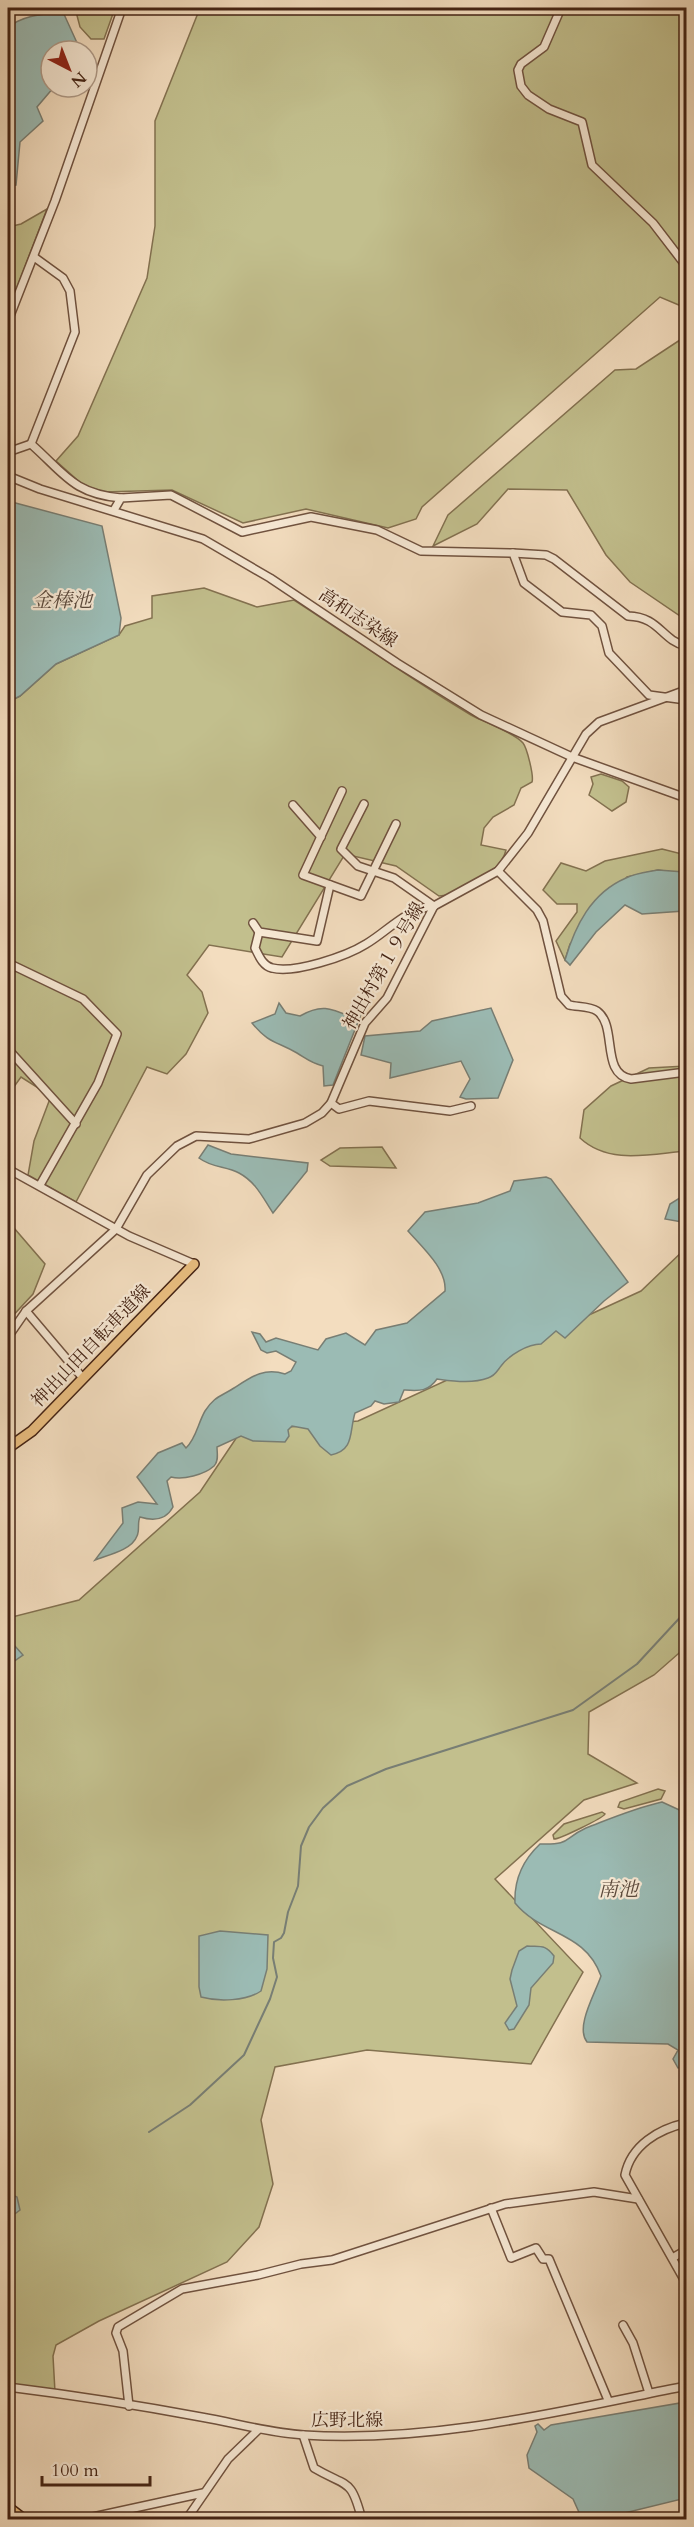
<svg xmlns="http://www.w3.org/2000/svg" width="694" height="2527" font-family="Cardo,'Noto Serif JP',serif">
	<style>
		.green { fill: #c2bf8d; stroke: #837150; stroke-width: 1.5 }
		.water { fill: #9bbbb4; stroke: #787e74; stroke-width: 1.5 }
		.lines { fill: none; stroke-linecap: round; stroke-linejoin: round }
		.stream { stroke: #787e74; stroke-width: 2 }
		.minor-casing { stroke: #70523f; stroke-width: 10 }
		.major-casing { stroke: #442314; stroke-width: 12 }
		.minor { stroke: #f7e9d5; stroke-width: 7 }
		.major { stroke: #eabe80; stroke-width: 9 }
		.labels { text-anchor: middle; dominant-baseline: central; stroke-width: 4.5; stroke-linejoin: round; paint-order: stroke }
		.street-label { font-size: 18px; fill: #442314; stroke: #f7e9d5 }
		.water-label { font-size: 20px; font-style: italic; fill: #5a493c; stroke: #f7e9d5 }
	</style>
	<rect width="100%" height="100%" fill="#f3ddbf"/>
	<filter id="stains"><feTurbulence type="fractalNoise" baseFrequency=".00333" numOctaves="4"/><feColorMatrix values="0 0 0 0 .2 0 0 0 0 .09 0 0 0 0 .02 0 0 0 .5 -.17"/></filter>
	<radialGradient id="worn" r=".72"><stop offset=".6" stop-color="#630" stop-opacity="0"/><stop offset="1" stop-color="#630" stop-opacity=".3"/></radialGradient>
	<!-- green -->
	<g class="green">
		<path d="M 75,8 L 115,8 L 104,39 L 91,39 L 80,27 Z"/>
		<path d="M 200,8 L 686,8 L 686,308 L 660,297 L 422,507 L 416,519 L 388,528 L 306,509 L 243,523 L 172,490 L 104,492 L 83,485 L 56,461 L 78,436 L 147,278 L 155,226 L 155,121 Z"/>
		<path d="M 47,209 L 8,311 L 8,227 L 21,224 Z"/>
		<path d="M 686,336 L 686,620 L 630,582 L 606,555 L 567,490 L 508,489 L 477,524 L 433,546 L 448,515 L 615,370 L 636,369 Z"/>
		<path d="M 204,588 L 257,607 L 294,600 C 353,638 410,679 471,715 C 484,722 515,733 523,743 C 527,748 534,776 532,782 L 521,788 L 514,805 L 493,817 L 484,828 L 481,845 L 506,850 C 501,874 468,883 448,895 L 439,896 L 396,866 L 345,854 L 282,957 L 209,945 L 187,975 L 202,992 L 208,1013 L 186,1054 L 167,1074 L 147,1067 L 76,1202 L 28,1175 L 34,1141 L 51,1096 L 21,1077 L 8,1095 L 8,702 L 20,696 L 56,664 L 119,635 L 125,626 L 152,618 L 152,596 Z"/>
		<path d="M 601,774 L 622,781 L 629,787 L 626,802 L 612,811 L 589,795 L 593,784 L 591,777 Z"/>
		<path d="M 662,849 L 686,855 L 686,874 L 658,870 L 627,877 L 570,944 L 565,960 L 556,941 L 577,912 L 577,904 L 557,904 L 543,890 L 561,863 L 586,871 L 605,861 Z"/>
		<path d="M 686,1066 L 686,1151 C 650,1154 609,1165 580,1138 L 584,1110 L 611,1086 L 649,1068 Z"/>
		<path d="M 382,1147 L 396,1168 L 330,1166 L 321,1160 L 340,1148 Z"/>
		<path d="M 8,1221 L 45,1264 L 33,1294 L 8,1321 Z"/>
		<path d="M 686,1248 L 686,1647 L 654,1675 L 589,1712 L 588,1754 L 637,1783 L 584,1800 L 495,1879 L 583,1972 L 531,2064 L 367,2050 L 275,2067 L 261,2120 L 273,2184 L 259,2227 L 227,2262 L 99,2321 L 56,2345 L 53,2356 L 55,2392 L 8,2385 L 8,1618 L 79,1600 L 200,1492 L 241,1431 L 358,1421 L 641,1291 Z"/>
		<path d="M 658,1789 L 665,1791 L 661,1799 L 624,1809 L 618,1807 L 620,1802 Z"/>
		<path d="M 602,1812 L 605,1814 C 603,1818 560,1839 554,1839 L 553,1835 L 564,1824 Z"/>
	</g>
	<!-- water -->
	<g class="water">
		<path d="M 63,12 L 78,45 L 76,51 L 51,51 L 51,87 L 54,87 L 37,107 L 43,121 L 20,142 L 16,185 L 8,186 L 8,28 C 22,15 45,14 63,12 Z"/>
		<path d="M 8,501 L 102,526 L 121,618 L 119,635 L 56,664 L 20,696 L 8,702 Z"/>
		<path d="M 658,870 L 684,872 L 684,911 L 642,914 L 625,905 L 596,932 L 570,965 L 565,960 C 575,926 591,893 626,878 C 636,873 648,872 658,870 Z"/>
		<path d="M 279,1003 L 286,1013 L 300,1016 C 321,1004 330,1008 351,1017 L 362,1012 L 333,1085 L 324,1086 L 323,1066 C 311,1063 307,1059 297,1053 C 277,1041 269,1044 252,1023 L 275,1014 Z"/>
		<path d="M 491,1008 L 513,1060 L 498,1098 L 466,1099 L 460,1097 L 470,1079 L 461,1061 L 390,1078 L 391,1063 L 361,1055 L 365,1036 L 420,1031 L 432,1021 Z"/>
		<path d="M 208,1145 L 231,1154 L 308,1163 L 307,1171 L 273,1213 C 263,1198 256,1182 239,1173 C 226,1166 212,1168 199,1158 Z"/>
		<path d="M 546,1177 L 551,1179 L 628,1282 L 604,1301 L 565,1338 L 556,1331 L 541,1344 C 528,1344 509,1355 501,1366 C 497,1371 495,1376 488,1378 C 472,1384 453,1381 437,1379 C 428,1392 419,1391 404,1390 L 399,1402 L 384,1404 L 375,1401 L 371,1406 L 355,1413 C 349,1432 355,1450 331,1455 L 320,1446 L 308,1429 L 292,1426 L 288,1430 L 289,1436 L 285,1442 L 253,1441 L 241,1436 L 217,1447 C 217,1453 219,1461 214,1466 C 204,1475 183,1480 171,1477 L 167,1481 L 173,1507 C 166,1520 153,1521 140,1517 C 137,1523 140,1530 137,1536 C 132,1550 108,1555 95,1560 L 123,1523 L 122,1508 L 138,1502 L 157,1504 L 137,1477 L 158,1453 L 182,1443 L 186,1448 C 196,1439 198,1423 205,1411 C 215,1396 220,1397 234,1388 C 251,1377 264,1367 285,1374 L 291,1371 L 296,1362 L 276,1351 L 267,1353 L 261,1350 L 252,1332 L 260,1334 L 266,1342 L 276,1338 L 318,1350 L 326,1339 L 346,1333 L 365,1345 L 376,1330 L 407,1323 L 445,1291 C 447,1269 422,1247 408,1231 L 425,1212 L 478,1203 L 510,1191 L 514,1181 Z"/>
		<path d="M 686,1194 L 686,1219 L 682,1222 L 665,1219 L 670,1204 Z"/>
		<path d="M 12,1634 L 14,1637 L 14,1645 L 23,1655 L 13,1662 L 8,1661 L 8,1635 Z"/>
		<path d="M 662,1802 L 686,1813 L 686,2067 L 678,2068 L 673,2059 L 678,2050 L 668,2044 L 587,2042 C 575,2027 595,1994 601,1976 C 585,1931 542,1936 515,1903 C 514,1880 523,1860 540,1844 C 572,1845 562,1839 586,1828 C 612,1818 635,1808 662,1802 Z"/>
		<path d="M 220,1931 L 268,1935 L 267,1969 L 261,1991 C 246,2001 219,2002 201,1997 L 199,1987 L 199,1936 Z"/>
		<path d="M 527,1946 C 541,1947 545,1944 554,1956 L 553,1963 L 531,1988 L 529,2005 L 514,2029 L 509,2030 L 505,2023 L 517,2006 L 510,1979 L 512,1970 L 519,1951 Z"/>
		<path d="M 8,2193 L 17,2197 L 20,2210 L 8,2219 Z"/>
		<path d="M 686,2402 L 686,2498 L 600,2519 L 582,2519 L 573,2499 L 529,2468 L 527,2455 L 537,2432 L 535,2426 L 538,2424 L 544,2430 L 551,2425 Z"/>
	</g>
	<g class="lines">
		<!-- stream -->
		<path class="stream" d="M 149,2132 L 190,2105 L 244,2055 L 270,1999 L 277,1977 L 273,1958 L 274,1942 L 281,1938 L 284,1933 L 288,1912 L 298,1886 L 301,1846 L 309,1827 L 323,1808 L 347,1786 L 386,1769 L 573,1710 L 637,1664 L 686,1611"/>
		<!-- minor casing -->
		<g class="minor-casing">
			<g id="minor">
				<path d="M 561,8 L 544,47 L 521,64 L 518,70 L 521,86 L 528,95 L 549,109 L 582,122 L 592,165 L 653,223 L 686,266"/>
				<path d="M 8,321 L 55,201 L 122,8"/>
				<path d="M 31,444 L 75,332 L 70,291 L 63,278 L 34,257"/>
				<path d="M 8,452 L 31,444 C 64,473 73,494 121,498"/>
				<path d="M 8,476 L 40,489 L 203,539 L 270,578 L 397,663 L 481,715 L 572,757 L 686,798"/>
				<path d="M 114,510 L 121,498 L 171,495 L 242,532 L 311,517 L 377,530 L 421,551 L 513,553 L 524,583 L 562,612 L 591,615 L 602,626 L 609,653 L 649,695 L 686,700"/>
				<path d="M 513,553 L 546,555 L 554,559 L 628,616 C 660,617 661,640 686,646"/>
				<path d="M 342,791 L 303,875 L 361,896 L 396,824"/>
				<path d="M 364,804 L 341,849 L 358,866 L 394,878 L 434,906"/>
				<path d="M 293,805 L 321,837"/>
				<path d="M 498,871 L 537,910 L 543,921 L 561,996 L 569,1005 C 577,1007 590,1006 597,1011 C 618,1026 600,1074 631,1079 L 686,1072"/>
				<path d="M 253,923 L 259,932 L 317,941 L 330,885"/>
				<path d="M 259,932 L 255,948 C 259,956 263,966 272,968 C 294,974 347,956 366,944 C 388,931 407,908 434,906"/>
				<path d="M 8,963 L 83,999 L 117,1034 L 98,1083 L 40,1185"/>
				<path d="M 8,1049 L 76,1124"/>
				<path d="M 331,1103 L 339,1109 L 369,1101 L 450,1111 L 471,1106"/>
				<path d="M 8,1169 L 129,1236 L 194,1264"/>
				<path d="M 26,1311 L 82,1377"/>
				<path d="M 8,1337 L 26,1311 L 116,1229 L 147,1175 L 177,1146 L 196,1136 L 249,1139 L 305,1123 L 322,1113 L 331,1103 L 365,1023 L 387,998 L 434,906 L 498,871 L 528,833 L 586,734 L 599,722 L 686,690"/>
				<path d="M 686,2123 C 659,2129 631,2145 625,2175 L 686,2283"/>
				<path d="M 491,2208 L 511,2258 L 536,2248 L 543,2259 L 549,2259 L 608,2400"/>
				<path d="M 674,2257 L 686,2250"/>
				<path d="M 623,2325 L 633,2343 L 649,2393"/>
				<path d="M 8,2387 C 72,2395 137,2405 201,2417 C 236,2423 269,2433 304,2435 C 432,2443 561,2411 686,2386"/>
				<path d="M 129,2406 L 123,2351 L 116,2333 L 118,2327 L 182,2289 L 258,2275 L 301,2264 L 332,2260 L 505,2204 L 594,2192 L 638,2199"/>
				<path d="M 303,2435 L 314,2468 C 348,2488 351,2477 362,2520"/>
				<path d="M 79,2520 L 203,2493"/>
				<path d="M 186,2520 L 228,2459 L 258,2430"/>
			</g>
		</g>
		<!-- major casing -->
		<g class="major-casing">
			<g id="major">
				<path d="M 8,1448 L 32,1431 L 194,1264"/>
				<path d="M 8,2507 L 25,2520"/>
			</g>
		</g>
		<!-- minor -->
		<use href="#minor" class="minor"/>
		<!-- major -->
		<use href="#major" class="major"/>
	</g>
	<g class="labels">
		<!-- street labels -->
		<g class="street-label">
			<text transform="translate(358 618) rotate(34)">高和志染線</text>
			<text transform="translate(384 966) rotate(-60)">神出村第１９号線</text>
			<text transform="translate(91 1346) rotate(-46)">神出山田自転車道線</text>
			<text x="347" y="2420">広野北線</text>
		</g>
		<!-- water labels -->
		<g class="water-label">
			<text x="62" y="600">金棒池</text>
			<text x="618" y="1889">南池</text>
		</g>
	</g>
	<!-- margin -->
	<rect width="694" height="2527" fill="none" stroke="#f3ddbf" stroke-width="30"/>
	<rect x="9" y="9" width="676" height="2509" fill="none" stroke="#442314" stroke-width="3"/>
	<rect x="15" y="15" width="664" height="2497" fill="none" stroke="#442314" stroke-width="1.5"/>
	<!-- north arrow -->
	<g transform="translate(69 69) rotate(138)"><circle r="28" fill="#f7e9d5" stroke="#af9a88" stroke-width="1.5"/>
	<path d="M0-4.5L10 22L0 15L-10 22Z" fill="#8f2418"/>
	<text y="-9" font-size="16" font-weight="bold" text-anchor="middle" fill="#442314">N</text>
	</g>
	<!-- scale -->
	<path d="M42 2476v9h108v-9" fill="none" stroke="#442314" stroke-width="3"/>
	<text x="51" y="2476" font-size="18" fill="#442314" stroke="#f7e9d5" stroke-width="4.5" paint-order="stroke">100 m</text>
	<rect width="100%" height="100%" filter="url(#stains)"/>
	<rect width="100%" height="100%" fill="url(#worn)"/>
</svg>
